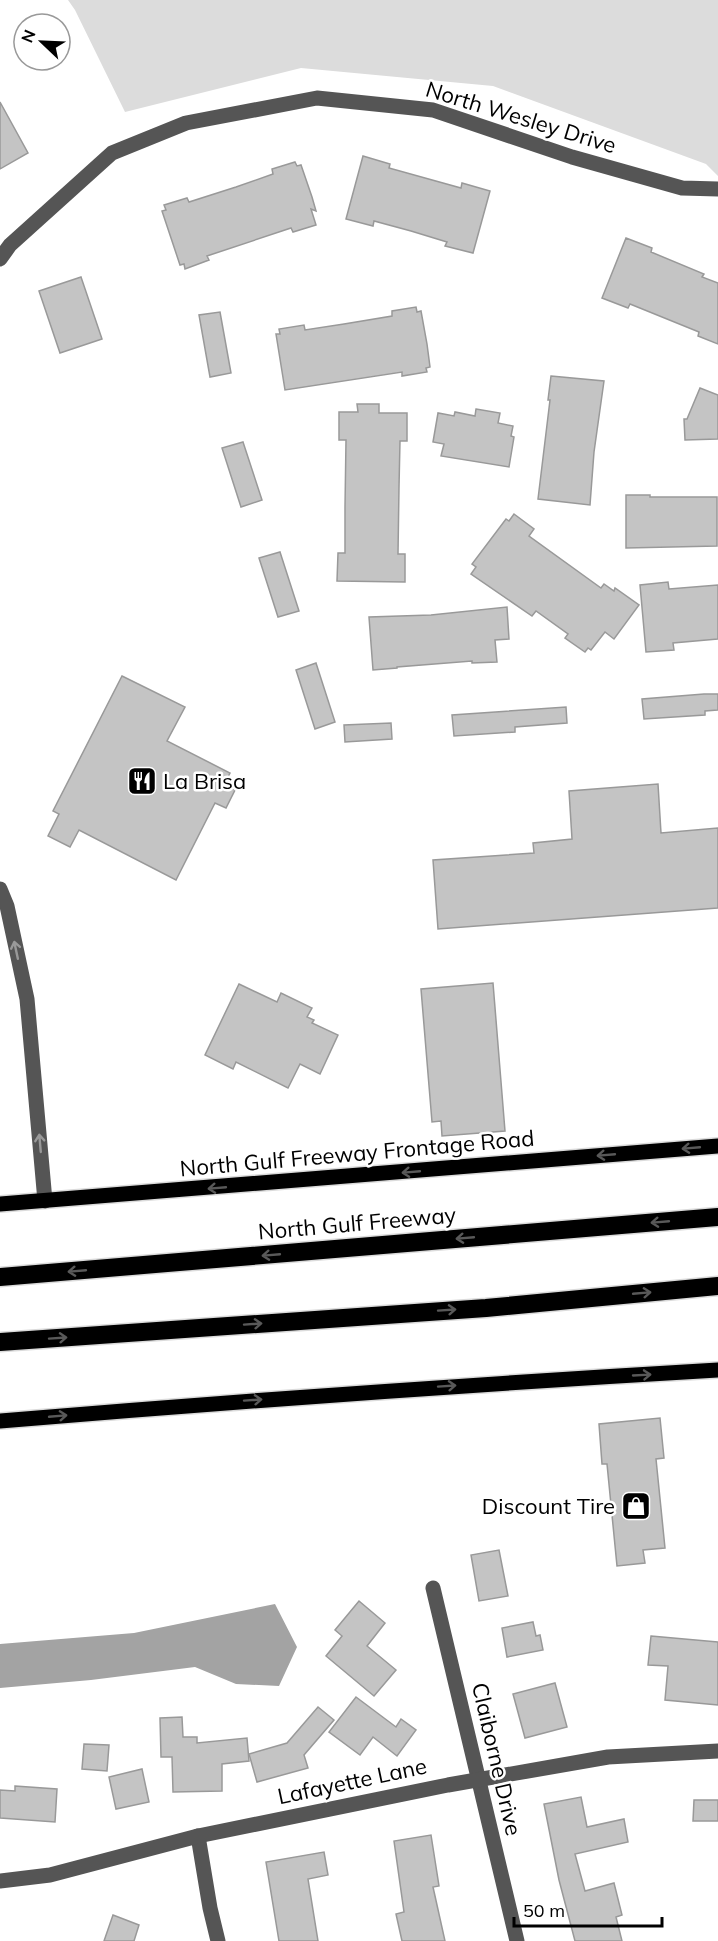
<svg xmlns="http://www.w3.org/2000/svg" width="718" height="1941" font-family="Mulish,sans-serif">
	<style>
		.green { fill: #dcdcdc }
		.water { fill: #a3a3a3 }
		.building { fill: #c4c4c4; stroke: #999; stroke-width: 1.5 }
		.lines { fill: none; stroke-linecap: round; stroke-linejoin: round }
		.major-casing { stroke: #dbdbdb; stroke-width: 18 }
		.highway-casing { stroke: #dbdbdb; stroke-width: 21 }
		.minor { stroke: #555; stroke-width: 15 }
		.major { stroke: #000; stroke-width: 15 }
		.highway { stroke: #000; stroke-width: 18 }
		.oneway { stroke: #999 }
		.oneway2 { stroke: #595959 }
		.labels { text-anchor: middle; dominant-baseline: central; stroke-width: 5; stroke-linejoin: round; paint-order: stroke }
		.street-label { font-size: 22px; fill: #000; stroke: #fff }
		.poi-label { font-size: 22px; fill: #000; stroke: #fff; text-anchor: start }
	</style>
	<rect width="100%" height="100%" fill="#fff"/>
	<!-- green -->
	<path class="green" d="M 68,0 L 718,0 L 718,176 L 706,164 L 493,86 L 301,68 L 125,112 L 75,10 Z"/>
	<!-- water -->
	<path class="water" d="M 275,1604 L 297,1647 L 279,1686 L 236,1684 L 195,1667 L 91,1680 L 0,1688 L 0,1644 L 134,1633 Z"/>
	<!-- building -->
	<g class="building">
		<path d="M 0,102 L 28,153 L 0,169 Z"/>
		<path d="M 363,156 L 390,164 L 389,168 L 461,188 L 462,183 L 490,191 L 473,253 L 445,246 L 447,242 L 411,231 L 374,221 L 373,226 L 346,219 Z"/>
		<path d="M 295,162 L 297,166 L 301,165 L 312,197 L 316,211 L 311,209 L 316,225 L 293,232 L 291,228 L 207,256 L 209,260 L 185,269 L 184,264 L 180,265 L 162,211 L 166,210 L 164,205 L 187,198 L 189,202 L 236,187 L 273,174 L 272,169 Z"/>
		<path d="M 626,238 L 652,248 L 651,252 L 704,274 L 702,277 L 718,283 L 718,344 L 698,336 L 699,332 L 630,304 L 628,308 L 602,298 Z"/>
		<path d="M 81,277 L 102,339 L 60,353 L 39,291 Z"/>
		<path d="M 416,307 L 417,312 L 421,311 L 427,344 L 430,367 L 426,368 L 427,372 L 402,376 L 402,372 L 285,390 L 276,334 L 280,334 L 279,329 L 304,325 L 305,330 L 344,324 L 392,316 L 392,311 Z"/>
		<path d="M 220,312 L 231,373 L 210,377 L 199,315 Z"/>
		<path d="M 551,376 L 604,381 L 594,452 L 590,505 L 538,499 L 550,400 L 548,400 Z"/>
		<path d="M 700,388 L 718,395 L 718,439 L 685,440 L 684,419 L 687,419 Z"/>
		<path d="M 357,404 L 379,404 L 379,413 L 407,413 L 407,441 L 400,441 L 399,487 L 398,554 L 405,554 L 405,582 L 337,581 L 338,553 L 345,553 L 345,507 L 346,440 L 339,440 L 339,412 L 358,412 Z"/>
		<path d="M 476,409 L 500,413 L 498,423 L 513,426 L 511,436 L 514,437 L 509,467 L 441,456 L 444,444 L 433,442 L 438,413 L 454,416 L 455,412 L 475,416 Z"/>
		<path d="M 243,442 L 262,500 L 241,507 L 222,448 Z"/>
		<path d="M 626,495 L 650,495 L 650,497 L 717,497 L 717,546 L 626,548 Z"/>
		<path d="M 514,514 L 534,529 L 529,536 L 601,588 L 604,584 L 614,591 L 615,588 L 639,605 L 614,639 L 605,632 L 591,650 L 588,648 L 585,652 L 565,638 L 568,634 L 536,611 L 532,616 L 471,574 L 476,567 L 472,564 L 506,519 L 509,521 Z"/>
		<path d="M 280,552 L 299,611 L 278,617 L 259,558 Z"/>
		<path d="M 668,582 L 669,589 L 718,585 L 718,639 L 673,643 L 674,650 L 646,652 L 640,585 Z"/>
		<path d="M 507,607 L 509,639 L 495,640 L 497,662 L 472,663 L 472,661 L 397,667 L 397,668 L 373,670 L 369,617 L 431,615 Z"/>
		<path d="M 316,663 L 335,722 L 315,729 L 296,670 Z"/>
		<path d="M 122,676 L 185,707 L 167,741 L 230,773 L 224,785 L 235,790 L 226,808 L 215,803 L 176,880 L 79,830 L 70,847 L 48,836 L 59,814 L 53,811 Z"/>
		<path d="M 704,694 L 718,694 L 718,710 L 705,711 L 705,715 L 644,719 L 642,699 Z"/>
		<path d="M 566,707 L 567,723 L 515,727 L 515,732 L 454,736 L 452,715 Z"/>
		<path d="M 391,723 L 392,739 L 345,742 L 344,725 Z"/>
		<path d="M 658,784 L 661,833 L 718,828 L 718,908 L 438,929 L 433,860 L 534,853 L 533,843 L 572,839 L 569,791 Z"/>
		<path d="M 493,983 L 505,1131 L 442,1136 L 441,1121 L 432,1122 L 421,989 Z"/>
		<path d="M 239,984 L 277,1002 L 281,993 L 312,1008 L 307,1017 L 314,1020 L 312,1023 L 338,1035 L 320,1074 L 300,1064 L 288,1088 L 236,1062 L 233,1069 L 205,1055 Z"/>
		<path d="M 660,1418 L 664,1458 L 656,1459 L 665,1548 L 643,1550 L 645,1563 L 617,1566 L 607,1464 L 602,1464 L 599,1424 Z"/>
		<path d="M 499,1550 L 508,1596 L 479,1601 L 471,1555 Z"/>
		<path d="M 359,1601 L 385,1623 L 367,1646 L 396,1670 L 374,1696 L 326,1656 L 342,1636 L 335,1630 Z"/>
		<path d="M 533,1622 L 536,1636 L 540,1635 L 543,1650 L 507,1657 L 502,1628 Z"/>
		<path d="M 651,1636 L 718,1642 L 718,1705 L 665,1700 L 668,1666 L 648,1665 Z"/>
		<path d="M 555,1683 L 567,1727 L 525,1738 L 513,1694 Z"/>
		<path d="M 356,1697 L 396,1727 L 401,1719 L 416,1730 L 397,1756 L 373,1737 L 360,1755 L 329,1732 Z"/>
		<path d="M 318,1707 L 334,1720 L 304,1755 L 308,1768 L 257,1782 L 249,1754 L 287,1743 Z"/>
		<path d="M 182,1717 L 183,1737 L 197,1737 L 197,1743 L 247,1738 L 249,1761 L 222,1764 L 222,1791 L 173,1792 L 172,1757 L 161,1757 L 160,1718 Z"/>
		<path d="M 84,1744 L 109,1745 L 107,1771 L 82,1769 Z"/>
		<path d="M 142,1769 L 149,1802 L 116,1809 L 109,1777 Z"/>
		<path d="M 15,1786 L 57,1789 L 55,1822 L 0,1818 L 0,1790 L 15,1791 Z"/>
		<path d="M 581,1797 L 587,1827 L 624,1819 L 628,1842 L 575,1854 L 585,1891 L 614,1883 L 622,1915 L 616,1917 L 622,1941 L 575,1941 L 559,1880 L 544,1804 Z"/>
		<path d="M 694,1800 L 718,1800 L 718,1821 L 693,1821 Z"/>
		<path d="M 431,1835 L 439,1886 L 433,1887 L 445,1941 L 402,1941 L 396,1914 L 404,1912 L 394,1841 Z"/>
		<path d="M 324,1852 L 328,1875 L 308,1879 L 318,1941 L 279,1941 L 266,1862 Z"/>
		<path d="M 113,1915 L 139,1925 L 134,1941 L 104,1941 Z"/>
	</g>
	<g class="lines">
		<!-- major casing -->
		<g class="major-casing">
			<g id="major">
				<path d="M 0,1204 L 718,1146"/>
				<path d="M 0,1421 C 239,1401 478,1384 718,1370"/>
			</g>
		</g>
		<!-- highway casing -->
		<g class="highway-casing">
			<g id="highway">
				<path d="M 0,1277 L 718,1217"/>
				<path d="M 0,1342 L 486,1308 L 718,1286"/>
			</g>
		</g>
		<!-- minor -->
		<g class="minor">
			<path d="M 0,259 L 10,245 L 112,153 L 186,123 L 317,98 L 433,110 L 572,157 L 682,188 L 718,189"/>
			<path d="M 0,889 L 7,906 L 27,999 L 45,1201"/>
			<path d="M 433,1588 L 517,1941"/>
			<path d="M 198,1836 L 210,1908 L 218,1941"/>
			<path d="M 0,1881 L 50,1875 L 198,1836 L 448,1785 L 608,1757 L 718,1751"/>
		</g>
		<!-- major -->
		<use href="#major" class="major"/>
		<!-- highway -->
		<use href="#highway" class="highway"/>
	</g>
	<!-- one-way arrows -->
	<defs><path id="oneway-shaft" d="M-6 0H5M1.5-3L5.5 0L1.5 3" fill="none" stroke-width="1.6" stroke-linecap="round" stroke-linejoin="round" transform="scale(1.5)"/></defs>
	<g class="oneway">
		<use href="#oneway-shaft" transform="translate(16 950) rotate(-102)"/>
		<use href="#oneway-shaft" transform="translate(40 1143) rotate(-95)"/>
	</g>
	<g class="oneway2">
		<use href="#oneway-shaft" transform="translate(691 1148) rotate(175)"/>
		<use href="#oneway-shaft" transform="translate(606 1155) rotate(175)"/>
		<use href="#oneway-shaft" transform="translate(411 1172) rotate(175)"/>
		<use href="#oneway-shaft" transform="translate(217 1188) rotate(175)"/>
		<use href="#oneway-shaft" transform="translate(660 1222) rotate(175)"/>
		<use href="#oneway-shaft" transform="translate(465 1238) rotate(175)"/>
		<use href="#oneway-shaft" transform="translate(271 1255) rotate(175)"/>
		<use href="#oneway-shaft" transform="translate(77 1271) rotate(175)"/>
		<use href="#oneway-shaft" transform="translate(642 1293) rotate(-5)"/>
		<use href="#oneway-shaft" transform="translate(447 1310) rotate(-4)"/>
		<use href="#oneway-shaft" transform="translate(253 1324) rotate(-4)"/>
		<use href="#oneway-shaft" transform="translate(58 1338) rotate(-4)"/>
		<use href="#oneway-shaft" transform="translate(642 1375) rotate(-3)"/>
		<use href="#oneway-shaft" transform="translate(447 1386) rotate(-4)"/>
		<use href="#oneway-shaft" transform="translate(253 1400) rotate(-4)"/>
		<use href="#oneway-shaft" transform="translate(58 1416) rotate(-5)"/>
	</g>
	<!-- icons -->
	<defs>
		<g id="restaurant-square" transform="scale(1.5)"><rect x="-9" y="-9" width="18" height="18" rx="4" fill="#000" stroke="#fff"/><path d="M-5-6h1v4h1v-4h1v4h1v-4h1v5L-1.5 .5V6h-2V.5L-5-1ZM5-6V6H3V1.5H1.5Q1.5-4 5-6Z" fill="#fff"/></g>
		<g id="shop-square" transform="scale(1.5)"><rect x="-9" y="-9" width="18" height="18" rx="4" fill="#000" stroke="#fff"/><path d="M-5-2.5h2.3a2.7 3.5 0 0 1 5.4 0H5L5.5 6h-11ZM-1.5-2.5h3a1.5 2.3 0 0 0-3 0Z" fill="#fff"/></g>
	</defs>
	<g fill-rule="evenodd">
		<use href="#restaurant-square" x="142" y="781"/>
		<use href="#shop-square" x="636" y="1506"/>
	</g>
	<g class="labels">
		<!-- street labels -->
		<g class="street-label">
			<text transform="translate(521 117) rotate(17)">North Wesley Drive</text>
			<text transform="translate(357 1153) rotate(-5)">North Gulf Freeway Frontage Road</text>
			<text transform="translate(357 1223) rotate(-5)">North Gulf Freeway</text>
			<text transform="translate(497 1759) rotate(77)">Claiborne Drive</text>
			<text transform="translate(352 1781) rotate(-12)">Lafayette Lane</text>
		</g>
		<!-- poi labels -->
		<g class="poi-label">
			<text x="163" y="781">La Brisa</text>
			<text x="615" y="1506" text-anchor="end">Discount Tire</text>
		</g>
	</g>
	<!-- north arrow -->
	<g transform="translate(42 42) rotate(293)"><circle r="28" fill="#ffffff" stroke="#999999" stroke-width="1.5"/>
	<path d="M0-4.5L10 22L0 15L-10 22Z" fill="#000000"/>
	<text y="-9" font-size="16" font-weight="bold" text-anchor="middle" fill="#000000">N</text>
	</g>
	<!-- scale -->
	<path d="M514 1917v9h148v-9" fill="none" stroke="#000000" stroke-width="3"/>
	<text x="523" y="1917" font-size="18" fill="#000000" stroke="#ffffff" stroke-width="4.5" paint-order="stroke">50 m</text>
</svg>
